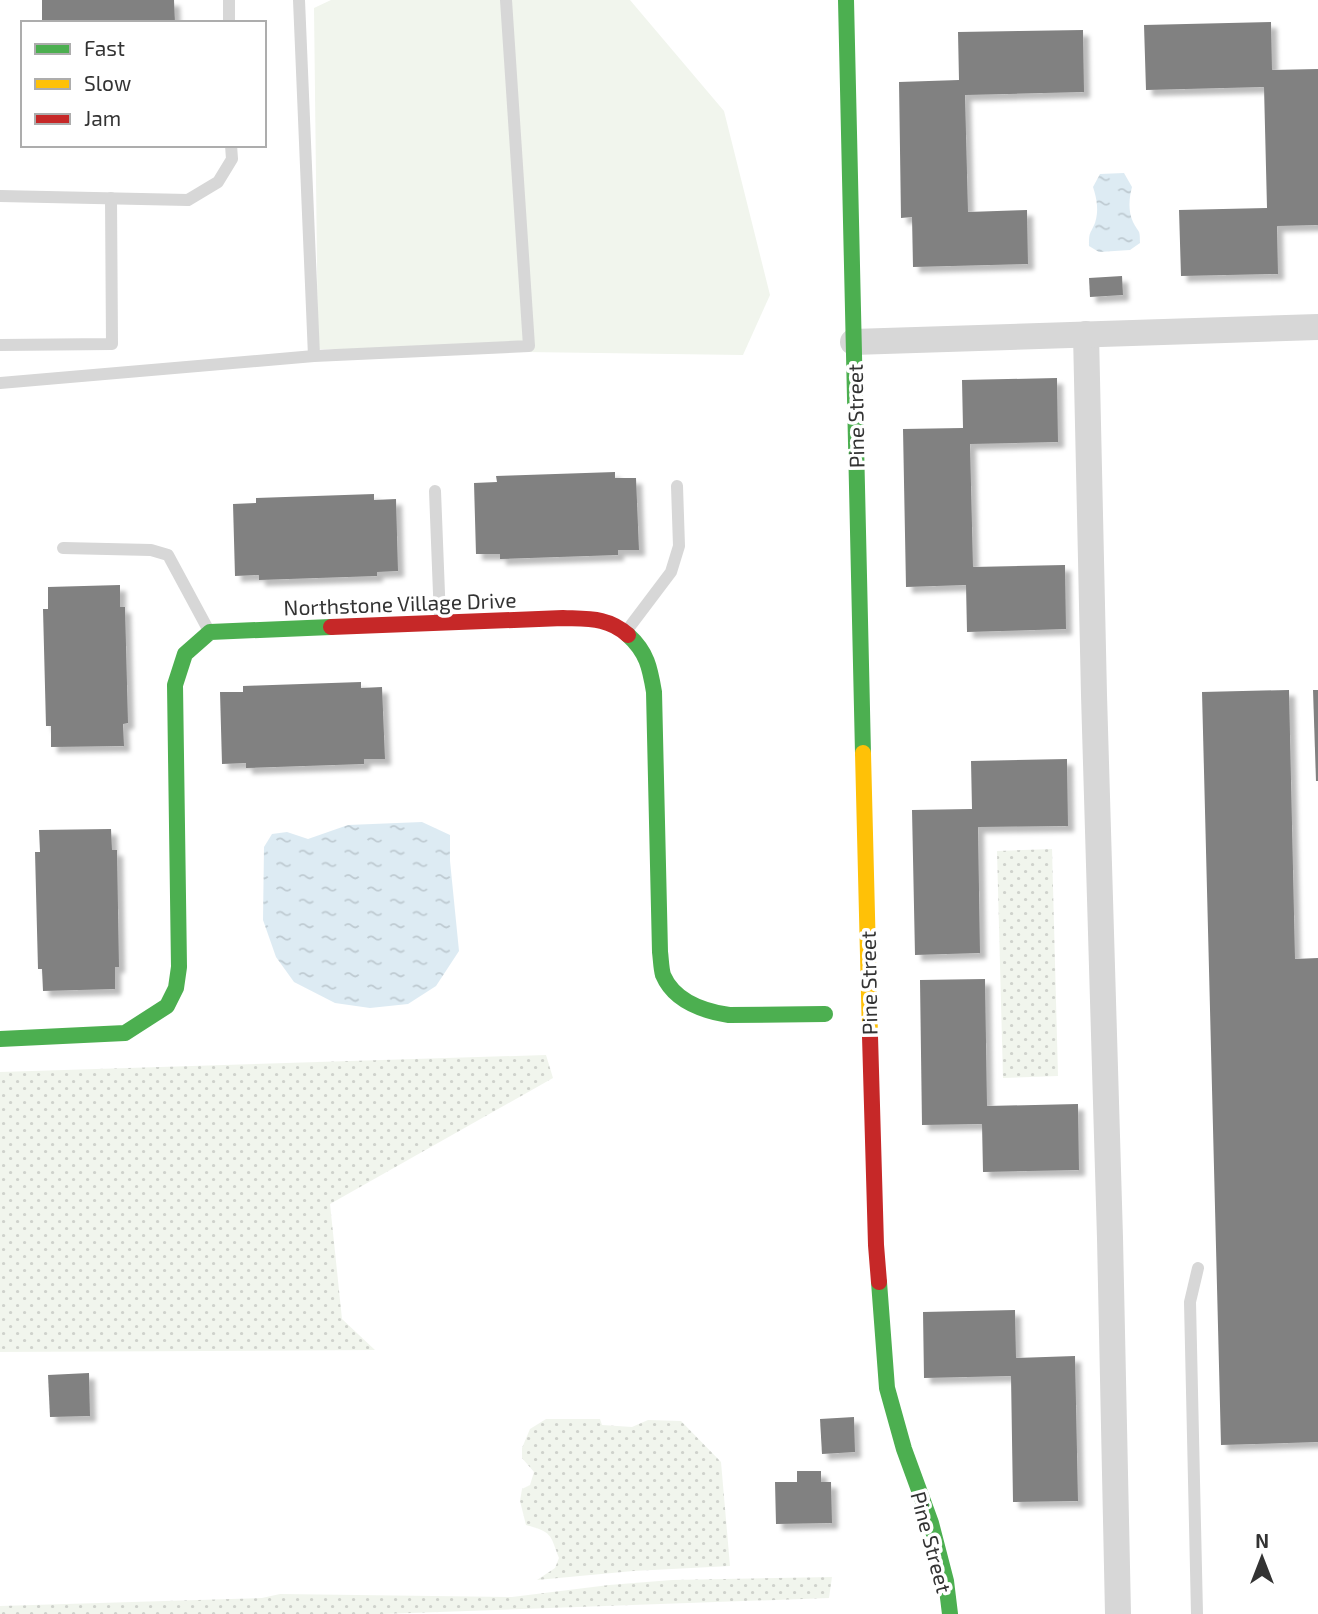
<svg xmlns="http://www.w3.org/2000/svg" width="1318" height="1614" font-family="'Exo 2',sans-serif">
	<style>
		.grass { fill: url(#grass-dots) }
		.pitch { fill: #f1f5ed }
		.water { fill: url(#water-ripples) }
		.building { fill: #818181; filter: url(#shadow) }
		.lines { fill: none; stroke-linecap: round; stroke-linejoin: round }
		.lane { stroke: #d7d7d7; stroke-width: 12 }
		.street { stroke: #d7d7d7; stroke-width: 26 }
		.fast { stroke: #4caf50; stroke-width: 16 }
		.slow { stroke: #ffc107; stroke-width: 16 }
		.jam { stroke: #c62828; stroke-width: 16 }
		.labels { text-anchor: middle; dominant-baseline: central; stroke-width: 7; stroke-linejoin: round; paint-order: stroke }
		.street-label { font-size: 21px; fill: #333; stroke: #fff }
	</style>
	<defs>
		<pattern id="grass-dots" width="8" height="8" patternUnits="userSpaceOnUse" patternTransform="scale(1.75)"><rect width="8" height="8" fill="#f1f5ed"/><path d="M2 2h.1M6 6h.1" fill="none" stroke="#cfd2cc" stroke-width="1.8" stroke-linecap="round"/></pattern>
		<pattern id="water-ripples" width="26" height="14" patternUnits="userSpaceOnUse" patternTransform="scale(1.75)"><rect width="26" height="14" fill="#ddebf3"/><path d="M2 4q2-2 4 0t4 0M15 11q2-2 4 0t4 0" fill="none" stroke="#becad1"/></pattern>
		<filter id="shadow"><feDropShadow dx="6" dy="6" stdDeviation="2" flood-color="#0004"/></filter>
	</defs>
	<rect width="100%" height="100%" fill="#fff"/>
	<!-- grass -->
	<g class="grass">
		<path d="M 1052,849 L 1058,1076 L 1003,1078 L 997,851 Z"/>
		<path d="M 546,1055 L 553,1078 L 330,1204 L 342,1319 L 375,1350 L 0,1352 L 0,1072 Z"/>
		<path d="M 546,1419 L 600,1419 L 602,1425 L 632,1427 L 648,1420 L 681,1421 L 721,1462 L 730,1566 L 633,1571 L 537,1580 L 555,1568 L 559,1558 C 550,1534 552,1532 526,1525 L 520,1501 L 522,1489 L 530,1485 L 534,1472 L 522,1458 L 522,1448 L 530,1429 Z"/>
		<path d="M 832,1577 L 829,1598 L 383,1614 L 0,1614 L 0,1606 L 262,1598 L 280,1594 L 512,1597 L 609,1585 L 672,1580 Z"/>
	</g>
	<!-- pitch -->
	<path class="pitch" d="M 331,0 L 630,0 L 724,111 L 770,295 L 743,355 L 318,349 L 314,8 Z"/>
	<!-- water -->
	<g class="water">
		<path d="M 1124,173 L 1132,187 C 1129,198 1128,211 1133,222 C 1139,234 1140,228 1140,243 L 1130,250 L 1099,252 L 1089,246 C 1089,231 1090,235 1095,223 C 1099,211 1097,199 1093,187 L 1100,174 Z"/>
		<path d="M 422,822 L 450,835 L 450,861 L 459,951 L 436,986 L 408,1004 L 370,1008 L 335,1003 L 294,982 L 276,957 L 263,920 L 264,847 L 272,834 L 287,832 L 308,839 L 348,825 Z"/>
	</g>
	<!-- building -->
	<g class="building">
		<path d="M 42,0 L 174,0 L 175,23 L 42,23 Z"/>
		<path d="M 1271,22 L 1272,70 L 1318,69 L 1318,225 L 1277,226 L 1278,274 L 1181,276 L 1179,210 L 1267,208 L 1264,87 L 1146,90 L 1144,25 Z"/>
		<path d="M 1083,30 L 1084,92 L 965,95 L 968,212 L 1027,210 L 1028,264 L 913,267 L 912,217 L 901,218 L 899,82 L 959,80 L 958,32 Z"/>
		<path d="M 1122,276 L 1123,295 L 1090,297 L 1089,278 Z"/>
		<path d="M 1057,378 L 1058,442 L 970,444 L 973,567 L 1065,565 L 1066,629 L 967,632 L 966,585 L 906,587 L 903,429 L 963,428 L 962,380 Z"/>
		<path d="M 615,472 L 615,478 L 636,478 L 639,550 L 618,550 L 618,555 L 500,559 L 500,554 L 476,554 L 474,483 L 497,482 L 496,476 Z"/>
		<path d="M 374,494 L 374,500 L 396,499 L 398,571 L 377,572 L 377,576 L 259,580 L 259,575 L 235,576 L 233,504 L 256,503 L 256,498 Z"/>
		<path d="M 120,585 L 120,607 L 125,607 L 128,723 L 123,724 L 124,746 L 51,747 L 51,726 L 46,726 L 43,609 L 48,609 L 48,587 Z"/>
		<path d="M 361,682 L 361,688 L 382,687 L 385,759 L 364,759 L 364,764 L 246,768 L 246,763 L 222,764 L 220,692 L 243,692 L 243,686 Z"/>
		<path d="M 1289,690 L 1295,959 L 1318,958 L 1318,1442 L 1221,1445 L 1202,692 Z"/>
		<path d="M 1313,690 L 1318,690 L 1318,781 L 1316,781 Z"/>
		<path d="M 1067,759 L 1068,826 L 978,827 L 980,953 L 915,955 L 912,810 L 972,809 L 971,761 Z"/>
		<path d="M 111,829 L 112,850 L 117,850 L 119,967 L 115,967 L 115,989 L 43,991 L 42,969 L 38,969 L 35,852 L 40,852 L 39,830 Z"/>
		<path d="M 985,979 L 987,1106 L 1078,1104 L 1079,1170 L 983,1172 L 982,1124 L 922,1125 L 920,980 Z"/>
		<path d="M 1015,1310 L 1016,1358 L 1075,1356 L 1078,1501 L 1013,1502 L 1011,1376 L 924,1378 L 923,1312 Z"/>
		<path d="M 89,1373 L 90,1416 L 50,1417 L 48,1375 Z"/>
		<path d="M 854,1417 L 855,1452 L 822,1454 L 820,1419 Z"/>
		<path d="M 797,1471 L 821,1471 L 821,1482 L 831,1482 L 832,1523 L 776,1524 L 775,1482 L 797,1482 Z"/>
	</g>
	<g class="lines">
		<!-- lane -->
		<g class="lane">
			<path d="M 229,0 L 229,23"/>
			<path d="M 299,0 L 314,356"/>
			<path d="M 0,196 L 188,200 L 218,182 L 232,159 L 231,145"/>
			<path d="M 0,345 L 112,344 L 111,198"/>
			<path d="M 0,383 L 314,356 L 529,346 L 506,0"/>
			<path d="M 435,491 L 440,619"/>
			<path d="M 63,548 L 151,550 L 168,555 L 209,631"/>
			<path d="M 628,629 L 671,572 L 679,546 L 677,486"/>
			<path d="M 1197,1614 L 1190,1302 L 1198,1268"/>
		</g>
		<!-- street -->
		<g class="street">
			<path d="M 1086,334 L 1094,695 L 1110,1238 L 1118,1614"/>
			<path d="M 853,342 L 1318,327"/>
		</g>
		<!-- fast -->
		<g class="fast">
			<path d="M 846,0 L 863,753"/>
			<path d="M 628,635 C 647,652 650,668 654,692 L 660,952 C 661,959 661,968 663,975 C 674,1001 703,1011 729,1015 L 825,1014"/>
			<path d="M 0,1039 L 125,1033 L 167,1006 L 176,988 L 179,967 L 175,685 L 185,654 L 210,632 L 331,627"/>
			<path d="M 879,1282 L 887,1388 L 904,1449 L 931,1523 L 946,1581 L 950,1614"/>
		</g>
		<!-- slow -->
		<path class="slow" d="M 863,753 L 870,1036"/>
		<!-- jam -->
		<g class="jam">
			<path d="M 331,627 L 563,618 C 588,619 608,617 628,635"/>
			<path d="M 870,1036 L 876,1245 L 879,1282"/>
		</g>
	</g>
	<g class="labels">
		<!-- street labels -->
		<g class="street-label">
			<text transform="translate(855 416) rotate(-91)">Pine Street</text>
			<text transform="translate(400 603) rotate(-2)">Northstone Village Drive</text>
			<text transform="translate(868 983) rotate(-91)">Pine Street</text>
			<text transform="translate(932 1542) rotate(75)">Pine Street</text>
		</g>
	</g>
	<!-- legend -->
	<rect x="21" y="21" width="245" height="126" fill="#ffffff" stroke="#adadad" stroke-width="2"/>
	<rect x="35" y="44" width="35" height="10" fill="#4caf50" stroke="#adadad" stroke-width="2"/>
	<text x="84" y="56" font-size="21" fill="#333333">Fast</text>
	<rect x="35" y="79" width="35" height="10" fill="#ffc107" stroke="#adadad" stroke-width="2"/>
	<text x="84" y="91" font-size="21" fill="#333333">Slow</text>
	<rect x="35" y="114" width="35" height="10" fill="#c62828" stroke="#adadad" stroke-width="2"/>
	<text x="84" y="126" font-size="21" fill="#333333">Jam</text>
	<!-- north arrow -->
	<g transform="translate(1262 1558)" stroke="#ffffff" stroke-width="5" paint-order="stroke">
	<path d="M0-5L12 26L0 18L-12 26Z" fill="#333333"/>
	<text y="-10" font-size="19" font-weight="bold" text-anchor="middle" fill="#333333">N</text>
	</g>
</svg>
